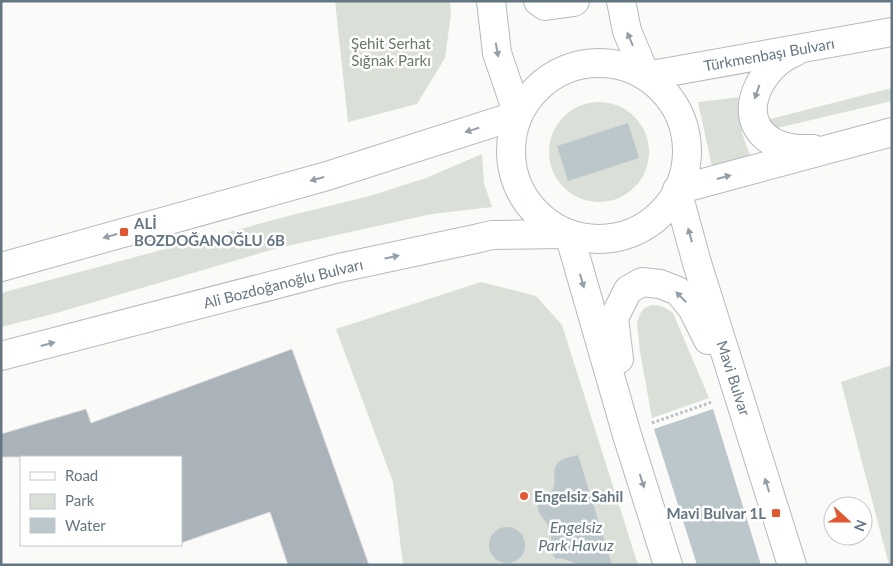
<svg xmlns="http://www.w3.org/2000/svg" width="893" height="566" font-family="Lato,sans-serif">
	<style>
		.green { fill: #dadfd7 }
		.water { fill: #bbc7cb }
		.building { fill: #aab3b9; stroke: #dcdcda }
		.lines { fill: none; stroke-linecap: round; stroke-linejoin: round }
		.primary-casing { stroke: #b5babe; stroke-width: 30 }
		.path { stroke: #bbbfc2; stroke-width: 3; stroke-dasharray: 2.5 2.5; stroke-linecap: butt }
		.primary { stroke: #fff; stroke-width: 28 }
		.oneway { fill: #939fa8 }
		.poi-dot { fill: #e4572e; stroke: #fff; stroke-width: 2 }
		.labels { text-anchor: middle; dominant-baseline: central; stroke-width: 5; stroke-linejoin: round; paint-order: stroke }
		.park-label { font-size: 15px; fill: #687a64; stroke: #fff }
		.street-label { font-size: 15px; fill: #657683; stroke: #fff }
		.poi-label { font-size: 15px; font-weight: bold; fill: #657683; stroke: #fff; text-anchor: start }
		.water-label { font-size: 16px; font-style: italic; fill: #60757c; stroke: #fff }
	</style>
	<rect width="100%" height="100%" fill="#fafaf8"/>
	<!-- green -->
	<g class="green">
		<path d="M 335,1 L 450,1 L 451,14 L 445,58 L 417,104 L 348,122 Z"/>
		<path d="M 892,88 L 892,101 L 773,129 L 770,119 Z"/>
		<path d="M 741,97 L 740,113 L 742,133 L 750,155 L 712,167 L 698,102 Z"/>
		<circle cx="599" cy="152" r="50"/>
		<path d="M 482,154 L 484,183 L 492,207 L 432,214 L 278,248 L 53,314 L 1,327 L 1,293 L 292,215 L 370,196 L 426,178 Z"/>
		<path d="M 481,282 L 536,296 L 562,325 L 638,565 L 403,565 L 393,482 L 336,329 Z"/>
		<path d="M 652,305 C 661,305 666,308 673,313 L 709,398 L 652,418 L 640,352 L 637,324 L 640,314 L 644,308 Z"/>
		<path d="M 892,365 L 892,565 L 889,565 L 841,382 Z"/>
	</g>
	<!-- water -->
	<g class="water">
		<path d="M 628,123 L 639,158 L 568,181 L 557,146 Z"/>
		<path d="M 713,409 L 761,565 L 697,565 L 654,429 Z"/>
		<path d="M 578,455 L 612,565 L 578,565 C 576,563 564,559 560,558 L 556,559 C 548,550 553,540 550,529 C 548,522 539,516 538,509 C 537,500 548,497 552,491 C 558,482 551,472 557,464 C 561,458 571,457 578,455 Z"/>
		<circle cx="507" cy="545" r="18"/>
	</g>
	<!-- building -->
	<path class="building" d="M 292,349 L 369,565 L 288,565 L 270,512 L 181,543 L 181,457 L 1,457 L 1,434 L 86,409 L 91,423 Z"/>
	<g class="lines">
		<!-- primary casing -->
		<g class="primary-casing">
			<g id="primary">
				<path d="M 491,1 L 497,53 L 518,115"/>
				<path d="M 538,1 L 545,6 L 574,2 L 575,1"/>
				<path d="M 621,1 L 627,31 L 646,76"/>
				<path d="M 795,52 C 761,65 733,117 771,141 C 783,149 800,149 813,149"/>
				<circle cx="599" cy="151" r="88"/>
				<path d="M 646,76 L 892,32"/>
				<path d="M 677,190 L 697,263 L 792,565"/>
				<path d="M 677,190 L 892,132"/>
				<path d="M 569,234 L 627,435 L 668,565"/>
				<path d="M 1,267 L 327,176 L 518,115"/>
				<path d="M 1,356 L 339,268 L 475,239 L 492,235 L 569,234"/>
				<path d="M 619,359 L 614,318 L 628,290 L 642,282 L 660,284 L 678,291 L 692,308 L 708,340"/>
			</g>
		</g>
		<!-- path -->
		<path class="path" d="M 652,423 L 712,402"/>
		<!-- primary -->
		<use href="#primary" class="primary"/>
	</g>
	<!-- one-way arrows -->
	<defs><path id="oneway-solid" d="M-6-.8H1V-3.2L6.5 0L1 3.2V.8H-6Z" transform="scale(1.25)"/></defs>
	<g class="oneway">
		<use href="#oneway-solid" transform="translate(630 39) rotate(-113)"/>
		<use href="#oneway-solid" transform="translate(497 50) rotate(80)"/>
		<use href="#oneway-solid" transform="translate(757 92) rotate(109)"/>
		<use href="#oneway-solid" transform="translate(472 130) rotate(163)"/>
		<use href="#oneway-solid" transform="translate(724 177) rotate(-15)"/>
		<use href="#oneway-solid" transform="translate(317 179) rotate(165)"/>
		<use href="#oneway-solid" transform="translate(690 235) rotate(-105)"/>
		<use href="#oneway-solid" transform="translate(110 236) rotate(164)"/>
		<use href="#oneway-solid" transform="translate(392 257) rotate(-12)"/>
		<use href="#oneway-solid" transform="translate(582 281) rotate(74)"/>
		<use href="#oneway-solid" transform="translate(681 297) rotate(-135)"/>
		<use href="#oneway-solid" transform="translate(48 344) rotate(-15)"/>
		<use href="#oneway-solid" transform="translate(642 481) rotate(72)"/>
		<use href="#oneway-solid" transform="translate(767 485) rotate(-107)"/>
	</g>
	<!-- markers -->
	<g class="poi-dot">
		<rect x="119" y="227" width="10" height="10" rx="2.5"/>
		<circle cx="524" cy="496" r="5"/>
		<rect x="771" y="508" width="10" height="10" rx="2.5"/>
	</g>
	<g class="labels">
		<!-- park labels -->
		<g class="park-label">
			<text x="391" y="43">Şehit Serhat<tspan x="391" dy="17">Sığnak Parkı</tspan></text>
		</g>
		<!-- street labels -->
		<g class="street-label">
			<text transform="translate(769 54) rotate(-10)">Türkmenbaşı Bulvarı</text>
			<text transform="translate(283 283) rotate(-14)">Ali Bozdoğanoğlu Bulvarı</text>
			<text transform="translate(734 378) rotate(72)">Mavi Bulvar</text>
		</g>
		<!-- poi labels -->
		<g class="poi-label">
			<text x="134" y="223">ALİ<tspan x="134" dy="17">BOZDOĞANOĞLU 6B</tspan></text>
			<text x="534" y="496">Engelsiz Sahil</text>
			<text x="766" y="513" text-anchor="end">Mavi Bulvar 1L</text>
		</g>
		<!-- water labels -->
		<g class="water-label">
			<text x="576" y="526">Engelsiz<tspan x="576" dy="18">Park Havuz</tspan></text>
		</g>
	</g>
	<!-- border -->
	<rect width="893" height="566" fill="none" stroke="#657683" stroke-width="5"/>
	<!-- legend -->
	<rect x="20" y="456" width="162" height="90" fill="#ffffff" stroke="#c1c8cd"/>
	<rect x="30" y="472" width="25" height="8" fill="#ffffff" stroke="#c1c8cd"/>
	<text x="65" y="481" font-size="15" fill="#657683">Road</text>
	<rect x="30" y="494" width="25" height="15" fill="#dadfd7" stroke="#c1c8cd"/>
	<text x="65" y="506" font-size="15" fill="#657683">Park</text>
	<rect x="30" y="518" width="25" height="15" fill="#bbc7cb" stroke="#c1c8cd"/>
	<text x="65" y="531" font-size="15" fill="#657683">Water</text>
	<!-- north arrow -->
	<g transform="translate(848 521) rotate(111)"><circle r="24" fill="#ffffff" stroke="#c1c8cd"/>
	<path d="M0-4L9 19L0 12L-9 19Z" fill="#e4572e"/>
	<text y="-8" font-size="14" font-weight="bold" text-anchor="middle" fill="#657683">N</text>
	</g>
</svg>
